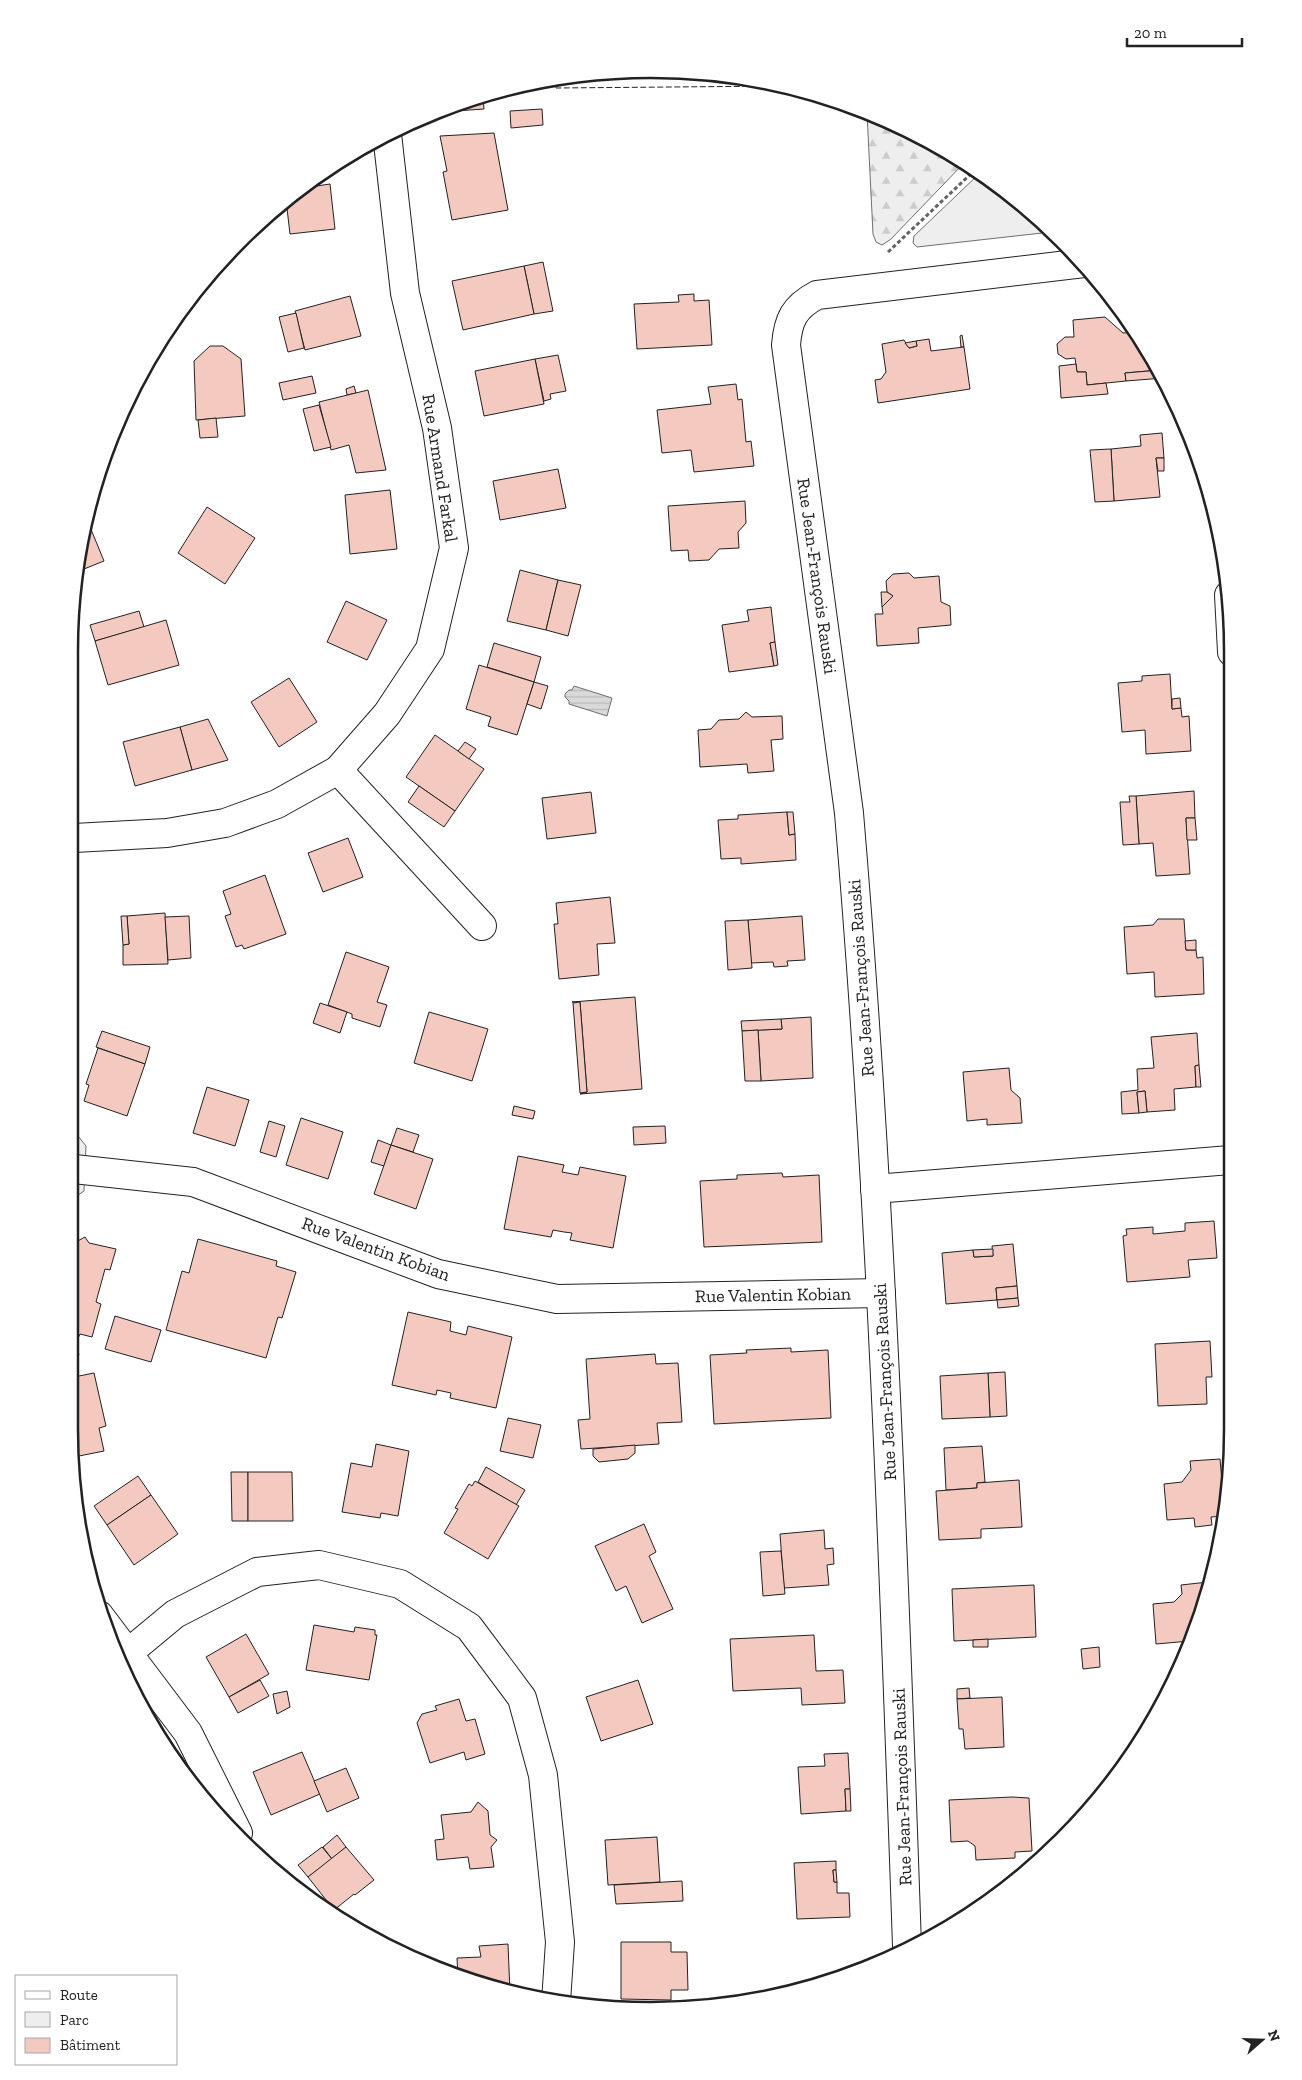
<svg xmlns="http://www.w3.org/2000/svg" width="1302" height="2080" font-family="'Zilla Slab',serif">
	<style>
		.green { fill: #eee; stroke: #6f6f6f }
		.forest { fill: url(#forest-firs); stroke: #6f6f6f }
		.parking { fill: #ededed; stroke: #6f6f6f }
		.water { fill: url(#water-rules); stroke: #6f6f6f }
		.building { fill: #f3c9c0; stroke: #222 }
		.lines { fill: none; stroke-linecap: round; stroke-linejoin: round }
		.minor-casing { stroke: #222; stroke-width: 30 }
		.path { stroke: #646464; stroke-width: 3; stroke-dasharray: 4 2.5; stroke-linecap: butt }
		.minor { stroke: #fff; stroke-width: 28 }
		.fence { stroke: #222; stroke-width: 1; stroke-dasharray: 6 2.5; stroke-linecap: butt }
		.labels { text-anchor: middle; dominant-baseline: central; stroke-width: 4; stroke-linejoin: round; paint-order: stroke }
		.street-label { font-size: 18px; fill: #222; stroke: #fff }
		.rim { fill: none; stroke: #222; stroke-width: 2.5 }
	</style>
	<defs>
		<pattern id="forest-firs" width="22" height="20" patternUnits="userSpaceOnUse" patternTransform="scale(1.25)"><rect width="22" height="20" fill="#eee"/><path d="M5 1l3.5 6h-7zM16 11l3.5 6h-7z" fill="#ccc"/></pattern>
		<pattern id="water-rules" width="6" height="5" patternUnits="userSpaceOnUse" patternTransform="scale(1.25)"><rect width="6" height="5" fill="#d9d9d9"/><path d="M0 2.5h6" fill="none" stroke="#bababa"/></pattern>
	</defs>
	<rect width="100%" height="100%" fill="#fff"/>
	<!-- green -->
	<path class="green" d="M 980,173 L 1005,189 L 1051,232 L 917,247 L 913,243 L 914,236 Z"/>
	<!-- forest -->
	<path class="forest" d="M 867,113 L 908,129 L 964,163 L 891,239 L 882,245 L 876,242 L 873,234 Z"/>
	<!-- parking -->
	<path class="parking" d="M 74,1131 L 86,1146 L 84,1191 L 74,1198 Z"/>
	<!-- water -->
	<path class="water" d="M 574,686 L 612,698 L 607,716 L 569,704 L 569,701 L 565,697 L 565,694 L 569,690 L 572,690 Z"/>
	<!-- building -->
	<g class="building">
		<path d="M 674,70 L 689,70 L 714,74 L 674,74 Z"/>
		<path d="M 483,95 L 484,109 L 440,112 L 464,100 Z"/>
		<path d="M 542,109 L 543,125 L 511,128 L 510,111 Z"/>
		<path d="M 494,133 L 508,210 L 452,220 L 443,172 L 447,171 L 440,136 Z"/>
		<path d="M 330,184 L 335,229 L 290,234 L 286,200 L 303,188 Z"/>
		<path d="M 543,262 L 553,311 L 534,314 L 524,266 Z"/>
		<path d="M 524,266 L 534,314 L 463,330 L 452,281 Z"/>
		<path d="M 694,294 L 694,301 L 709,300 L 712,345 L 637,349 L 634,304 L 679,302 L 678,295 Z"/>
		<path d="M 350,296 L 361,336 L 305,350 L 295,311 Z"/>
		<path d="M 296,313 L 304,348 L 288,352 L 279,317 Z"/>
		<path d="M 1105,317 L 1123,333 L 1135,332 L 1155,360 L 1160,370 L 1125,373 L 1126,381 L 1087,385 L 1086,372 L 1077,372 L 1075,358 L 1066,359 L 1058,354 L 1057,344 L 1065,337 L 1074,337 L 1073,320 Z"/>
		<path d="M 962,335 L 964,347 L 961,347 L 960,336 Z"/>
		<path d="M 929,339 L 931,351 L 964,347 L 970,389 L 878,403 L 875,380 L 881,379 L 886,372 L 882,344 L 904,340 L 909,348 L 917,346 L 916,341 Z"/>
		<path d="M 916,341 L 917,346 L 909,348 L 905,343 Z"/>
		<path d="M 210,346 L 223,346 L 241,359 L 245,416 L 196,420 L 194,361 Z"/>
		<path d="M 558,355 L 566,391 L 550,394 L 551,399 L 544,401 L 535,359 Z"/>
		<path d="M 535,359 L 544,404 L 484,416 L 475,371 Z"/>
		<path d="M 1076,364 L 1077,372 L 1086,372 L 1087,385 L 1106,383 L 1108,394 L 1061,398 L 1059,366 Z"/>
		<path d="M 1160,370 L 1163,378 L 1126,381 L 1125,373 Z"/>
		<path d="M 312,376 L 316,393 L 283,400 L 279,383 Z"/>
		<path d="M 736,384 L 738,400 L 742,399 L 746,442 L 751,441 L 754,466 L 694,472 L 691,450 L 662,453 L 657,410 L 711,404 L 708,387 Z"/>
		<path d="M 354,386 L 356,393 L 347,395 L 346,389 Z"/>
		<path d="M 368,390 L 386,470 L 356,473 L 349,445 L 331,450 L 319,402 Z"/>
		<path d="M 319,405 L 331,447 L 314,451 L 303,409 Z"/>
		<path d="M 216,418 L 218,437 L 200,438 L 198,420 Z"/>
		<path d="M 1162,433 L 1164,458 L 1156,458 L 1160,497 L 1114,501 L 1111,449 L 1141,446 L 1140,435 Z"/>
		<path d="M 1111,449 L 1114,501 L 1095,502 L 1090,450 Z"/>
		<path d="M 1156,458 L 1164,458 L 1164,471 L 1158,471 Z"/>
		<path d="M 558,469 L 566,508 L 500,520 L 493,481 Z"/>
		<path d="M 390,490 L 397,549 L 350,554 L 345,495 Z"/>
		<path d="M 745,501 L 746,523 L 738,532 L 739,548 L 719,549 L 709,560 L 689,561 L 688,550 L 671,551 L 668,506 Z"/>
		<path d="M 207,507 L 255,538 L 225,584 L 178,553 Z"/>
		<path d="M 88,522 L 104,561 L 74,573 Z"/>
		<path d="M 520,570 L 558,580 L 546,630 L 507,621 Z"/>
		<path d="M 909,573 L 914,578 L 939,576 L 941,602 L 950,606 L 951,625 L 918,628 L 919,643 L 877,646 L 875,614 L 883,614 L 882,607 L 893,596 L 887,592 L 886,581 L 893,574 Z"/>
		<path d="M 558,580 L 581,585 L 568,636 L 546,630 Z"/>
		<path d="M 881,592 L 887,592 L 893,596 L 882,607 Z"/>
		<path d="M 346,601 L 387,620 L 367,660 L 327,642 Z"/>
		<path d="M 771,607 L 775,642 L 770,643 L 774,666 L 729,672 L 722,625 L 749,621 L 747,610 Z"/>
		<path d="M 139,611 L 144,627 L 95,641 L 90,625 Z"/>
		<path d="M 166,620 L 179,665 L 108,685 L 95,641 Z"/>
		<path d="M 775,642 L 778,665 L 774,666 L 770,643 Z"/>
		<path d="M 494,643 L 541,657 L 534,682 L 487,667 Z"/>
		<path d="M 479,665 L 534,682 L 517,735 L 488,726 L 491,717 L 466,709 Z"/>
		<path d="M 1170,674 L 1172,709 L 1181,708 L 1182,717 L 1189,716 L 1191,751 L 1146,754 L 1145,730 L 1122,732 L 1118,683 L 1142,681 L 1142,676 Z"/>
		<path d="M 289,678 L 317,722 L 279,747 L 251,702 Z"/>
		<path d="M 534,682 L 548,686 L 541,709 L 527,704 Z"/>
		<path d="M 1180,698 L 1181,708 L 1172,709 L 1172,699 Z"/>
		<path d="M 746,712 L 752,717 L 782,716 L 783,739 L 771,740 L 774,771 L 748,773 L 747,764 L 700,767 L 698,730 L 711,729 L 719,720 L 739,719 Z"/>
		<path d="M 208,719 L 228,760 L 192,770 L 180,727 Z"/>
		<path d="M 180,727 L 192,770 L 135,786 L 123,742 Z"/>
		<path d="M 435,735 L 484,769 L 455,811 L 406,777 Z"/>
		<path d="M 465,742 L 476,749 L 469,759 L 458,751 Z"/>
		<path d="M 419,786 L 455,811 L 444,827 L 408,802 Z"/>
		<path d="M 1194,791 L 1195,818 L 1186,818 L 1190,874 L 1156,876 L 1153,843 L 1139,844 L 1136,796 Z"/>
		<path d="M 591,792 L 596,833 L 547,839 L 542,798 Z"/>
		<path d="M 1129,796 L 1136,796 L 1139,844 L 1123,845 L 1120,802 L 1130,802 Z"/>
		<path d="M 787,812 L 789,835 L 795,834 L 796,860 L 741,864 L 741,858 L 721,859 L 718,820 L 738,819 L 738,815 Z"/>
		<path d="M 787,812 L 793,812 L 795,834 L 789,835 Z"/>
		<path d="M 1186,818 L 1195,818 L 1197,840 L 1187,840 Z"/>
		<path d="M 348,838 L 363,877 L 323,892 L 308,853 Z"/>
		<path d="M 265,875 L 286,934 L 244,949 L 242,945 L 236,947 L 225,916 L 231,914 L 223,891 Z"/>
		<path d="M 610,897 L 615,943 L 597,944 L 599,975 L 559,979 L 554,924 L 558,924 L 556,903 Z"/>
		<path d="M 165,913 L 168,964 L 123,965 L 123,945 L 129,944 L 127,916 Z"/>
		<path d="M 121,916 L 127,916 L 129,944 L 123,945 Z"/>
		<path d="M 189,916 L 191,958 L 168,960 L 165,917 Z"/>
		<path d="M 802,916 L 805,960 L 787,961 L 788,966 L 774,967 L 773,962 L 751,963 L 748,920 Z"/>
		<path d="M 1158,919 L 1184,919 L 1186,950 L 1196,950 L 1197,958 L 1203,957 L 1204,994 L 1155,997 L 1154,972 L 1127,974 L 1124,927 L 1153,925 Z"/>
		<path d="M 748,920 L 752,968 L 728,970 L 725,921 Z"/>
		<path d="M 1196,940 L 1196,950 L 1186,950 L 1185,941 Z"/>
		<path d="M 346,952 L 389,967 L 377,1002 L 387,1005 L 380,1027 L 352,1018 L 352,1014 L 328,1005 Z"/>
		<path d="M 635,997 L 642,1089 L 580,1094 L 587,1092 L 580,1002 L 572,1002 Z"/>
		<path d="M 580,1002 L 587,1092 L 580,1093 L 573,1003 Z"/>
		<path d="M 320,1003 L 347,1012 L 340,1033 L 313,1023 Z"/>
		<path d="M 429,1012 L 488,1029 L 472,1081 L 414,1063 Z"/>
		<path d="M 811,1017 L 813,1078 L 761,1081 L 758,1030 L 782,1029 L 781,1019 Z"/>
		<path d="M 781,1019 L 782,1029 L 742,1031 L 741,1021 Z"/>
		<path d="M 758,1030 L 761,1081 L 745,1081 L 742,1031 Z"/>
		<path d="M 102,1031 L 150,1047 L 145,1064 L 96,1047 Z"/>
		<path d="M 1197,1033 L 1199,1065 L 1195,1066 L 1196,1087 L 1174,1089 L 1175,1110 L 1147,1112 L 1145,1091 L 1137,1092 L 1139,1113 L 1122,1114 L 1121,1092 L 1138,1090 L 1137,1069 L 1154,1068 L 1151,1037 Z"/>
		<path d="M 98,1048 L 145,1064 L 127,1116 L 84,1101 L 89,1085 L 86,1084 Z"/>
		<path d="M 1199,1065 L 1201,1087 L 1196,1087 L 1195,1066 Z"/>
		<path d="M 1009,1068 L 1011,1090 L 1020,1098 L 1022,1123 L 987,1125 L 987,1119 L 967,1121 L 963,1072 Z"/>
		<path d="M 207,1087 L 249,1100 L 235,1146 L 193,1133 Z"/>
		<path d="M 1145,1091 L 1147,1112 L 1139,1113 L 1137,1092 Z"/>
		<path d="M 514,1106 L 535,1111 L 533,1119 L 512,1115 Z"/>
		<path d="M 301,1118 L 343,1132 L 328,1179 L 286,1165 Z"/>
		<path d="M 269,1121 L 285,1126 L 276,1157 L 260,1152 Z"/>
		<path d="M 665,1126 L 666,1143 L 634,1145 L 633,1127 Z"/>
		<path d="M 397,1128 L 419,1135 L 413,1152 L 391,1145 Z"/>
		<path d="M 378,1140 L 391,1145 L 384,1166 L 371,1162 Z"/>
		<path d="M 391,1145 L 433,1159 L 416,1209 L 374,1194 Z"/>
		<path d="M 518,1156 L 564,1165 L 562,1172 L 578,1175 L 580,1167 L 626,1176 L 613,1248 L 570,1240 L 572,1233 L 564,1232 L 553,1230 L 551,1237 L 504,1229 Z"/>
		<path d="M 782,1173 L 783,1177 L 819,1175 L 822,1242 L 704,1247 L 700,1181 L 737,1179 L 737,1175 Z"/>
		<path d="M 1214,1221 L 1217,1258 L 1188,1260 L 1190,1277 L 1127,1282 L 1123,1236 L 1127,1235 L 1126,1229 L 1153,1227 L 1153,1234 L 1185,1231 L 1185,1223 Z"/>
		<path d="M 85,1237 L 89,1243 L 116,1249 L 110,1270 L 105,1269 L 96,1302 L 101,1304 L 92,1337 L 80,1334 L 76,1343 L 79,1355 L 74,1356 L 74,1243 Z"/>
		<path d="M 198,1239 L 277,1261 L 276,1266 L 296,1272 L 282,1318 L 278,1317 L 266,1358 L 166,1330 L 182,1271 L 189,1273 Z"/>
		<path d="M 1013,1244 L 1017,1286 L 996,1288 L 997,1300 L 946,1304 L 942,1253 L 973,1250 L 974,1257 L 993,1256 L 992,1246 Z"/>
		<path d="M 993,1249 L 993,1256 L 974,1257 L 973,1250 Z"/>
		<path d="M 1017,1286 L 1018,1298 L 997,1300 L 996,1288 Z"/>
		<path d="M 1018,1298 L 1019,1306 L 998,1308 L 997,1300 Z"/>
		<path d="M 408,1312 L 451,1322 L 450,1331 L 466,1335 L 468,1326 L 512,1337 L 496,1408 L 450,1398 L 451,1393 L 437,1390 L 436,1395 L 392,1385 Z"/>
		<path d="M 115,1316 L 161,1330 L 151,1362 L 105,1349 Z"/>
		<path d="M 1210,1341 L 1212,1377 L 1206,1377 L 1207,1404 L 1158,1406 L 1155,1344 Z"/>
		<path d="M 791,1348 L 791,1352 L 828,1350 L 831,1418 L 714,1424 L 710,1355 L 747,1353 L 746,1350 Z"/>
		<path d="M 655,1354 L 656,1364 L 678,1363 L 682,1422 L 657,1423 L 659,1444 L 581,1449 L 578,1420 L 590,1419 L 586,1359 Z"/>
		<path d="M 1005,1372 L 1007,1416 L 990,1417 L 988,1373 Z"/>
		<path d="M 94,1373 L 106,1426 L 99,1428 L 104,1451 L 74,1457 L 74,1377 Z"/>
		<path d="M 988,1373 L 990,1417 L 942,1419 L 940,1376 Z"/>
		<path d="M 508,1418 L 541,1425 L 533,1458 L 500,1451 Z"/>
		<path d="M 376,1444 L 409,1451 L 398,1516 L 381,1513 L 380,1518 L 342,1512 L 351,1463 L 372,1467 Z"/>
		<path d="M 635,1445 L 635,1453 L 628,1459 L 599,1462 L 593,1456 L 593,1449 Z"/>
		<path d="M 982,1446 L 985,1482 L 977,1483 L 977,1488 L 946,1490 L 944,1448 Z"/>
		<path d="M 1220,1459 L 1225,1516 L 1211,1517 L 1212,1525 L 1195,1527 L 1194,1518 L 1167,1520 L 1164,1484 L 1182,1482 L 1191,1470 L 1190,1461 Z"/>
		<path d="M 486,1467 L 525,1490 L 516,1505 L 478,1482 Z"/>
		<path d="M 231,1472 L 248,1472 L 248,1521 L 232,1521 Z"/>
		<path d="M 248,1472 L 292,1472 L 293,1521 L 248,1521 Z"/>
		<path d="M 138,1476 L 151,1495 L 107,1525 L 94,1506 Z"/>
		<path d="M 1019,1480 L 1022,1527 L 981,1529 L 981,1538 L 939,1540 L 936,1491 L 977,1488 L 977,1483 Z"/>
		<path d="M 475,1481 L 519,1506 L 488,1559 L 444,1533 L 458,1509 L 455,1508 L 469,1484 L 472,1486 Z"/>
		<path d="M 151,1495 L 178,1534 L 134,1565 L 107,1525 Z"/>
		<path d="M 644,1524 L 656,1552 L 649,1556 L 673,1609 L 642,1623 L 626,1586 L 616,1591 L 595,1546 Z"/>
		<path d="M 824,1530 L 825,1549 L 833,1548 L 834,1564 L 827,1565 L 829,1585 L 784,1588 L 780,1534 Z"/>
		<path d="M 781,1551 L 785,1594 L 763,1596 L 760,1552 Z"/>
		<path d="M 1208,1582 L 1191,1645 L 1190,1641 L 1156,1644 L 1153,1604 L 1174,1602 L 1182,1594 L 1181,1585 Z"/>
		<path d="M 1034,1585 L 1036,1637 L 954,1641 L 952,1589 Z"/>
		<path d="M 314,1625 L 354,1632 L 355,1627 L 375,1630 L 375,1635 L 377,1635 L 369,1680 L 306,1670 Z"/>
		<path d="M 246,1634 L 269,1674 L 229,1697 L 206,1657 Z"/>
		<path d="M 814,1635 L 816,1671 L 843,1670 L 845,1703 L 802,1705 L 801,1688 L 733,1691 L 730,1639 Z"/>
		<path d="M 988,1639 L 988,1647 L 973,1647 L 973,1640 Z"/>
		<path d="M 1099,1647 L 1100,1667 L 1083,1669 L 1081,1649 Z"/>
		<path d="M 260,1680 L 269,1696 L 238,1713 L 229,1697 Z"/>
		<path d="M 638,1680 L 653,1724 L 601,1741 L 586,1697 Z"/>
		<path d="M 969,1688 L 970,1698 L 957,1699 L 957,1689 Z"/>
		<path d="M 287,1691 L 290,1707 L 277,1714 L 273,1694 Z"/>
		<path d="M 1002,1697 L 1004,1747 L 965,1749 L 963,1729 L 959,1729 L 957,1699 Z"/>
		<path d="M 459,1699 L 466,1721 L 475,1719 L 485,1754 L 466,1760 L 464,1752 L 430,1763 L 417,1723 L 422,1714 L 437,1710 L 435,1706 Z"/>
		<path d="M 302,1752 L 320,1794 L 271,1815 L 253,1772 Z"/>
		<path d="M 848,1753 L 850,1789 L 845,1789 L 846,1811 L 801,1814 L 798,1767 L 825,1766 L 824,1754 Z"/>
		<path d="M 346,1768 L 359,1798 L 327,1812 L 314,1781 Z"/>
		<path d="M 845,1789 L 850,1789 L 851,1811 L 846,1811 Z"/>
		<path d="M 1012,1797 L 1029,1798 L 1032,1851 L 1015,1852 L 1015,1858 L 976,1860 L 975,1846 L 968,1841 L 951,1842 L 949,1800 Z"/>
		<path d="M 478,1802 L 488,1811 L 490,1835 L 497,1840 L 491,1847 L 494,1867 L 470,1869 L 468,1857 L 437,1860 L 435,1840 L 444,1839 L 441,1815 L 471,1812 Z"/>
		<path d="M 337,1835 L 346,1847 L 332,1859 L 323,1847 Z"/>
		<path d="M 657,1837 L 660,1882 L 608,1885 L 605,1840 Z"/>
		<path d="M 322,1847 L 332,1859 L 308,1877 L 298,1865 Z"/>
		<path d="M 346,1847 L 374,1880 L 355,1895 L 354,1894 L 334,1910 L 308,1877 Z"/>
		<path d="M 836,1861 L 836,1870 L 833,1870 L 834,1882 L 837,1882 L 837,1893 L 849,1893 L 850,1917 L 797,1919 L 794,1863 Z"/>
		<path d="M 833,1870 L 836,1870 L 837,1882 L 834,1882 Z"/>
		<path d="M 682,1881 L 683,1901 L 616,1904 L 614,1885 Z"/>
		<path d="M 977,1911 L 975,1913 L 963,1919 L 962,1912 Z"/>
		<path d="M 621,1942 L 671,1942 L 671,1952 L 687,1952 L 688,1990 L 671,1990 L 671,2000 L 621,1999 Z"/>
		<path d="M 508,1944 L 510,1993 L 458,1978 L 457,1958 L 481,1957 L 479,1946 Z"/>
		<path d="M 851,1974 L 838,1980 L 828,1983 L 827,1975 Z"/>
		<path d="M 808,1987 L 784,1993 L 784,1989 Z"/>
	</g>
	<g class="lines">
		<!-- minor casing -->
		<g class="minor-casing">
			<g id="minor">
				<path d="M 1229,595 L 1232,652"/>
				<path d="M 338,770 L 482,926"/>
				<path d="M 74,838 L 167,833 L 225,823 L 277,804 L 338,770 L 387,714 L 430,649 L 454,548 L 437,428 L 405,293 L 387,134"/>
				<path d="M 74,1169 L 193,1182 L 438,1274 L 557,1299 L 881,1293"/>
				<path d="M 875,1189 L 1230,1160"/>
				<path d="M 99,1615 L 188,1733 L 238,1833"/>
				<path d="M 128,1653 L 175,1614 L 257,1572 L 319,1565 L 400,1584 L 469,1627 L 522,1698 L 543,1775 L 560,1942 L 556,2002"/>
				<path d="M 907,1946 C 894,1568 881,1190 849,813 L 786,345 C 788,320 794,307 817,295 L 1084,263"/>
			</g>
		</g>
		<!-- path -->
		<path class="path" d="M 888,252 L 975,170"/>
		<!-- minor -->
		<use href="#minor" class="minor"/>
		<!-- fence -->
		<path class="fence" d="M 554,79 L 556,88 L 786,86"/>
	</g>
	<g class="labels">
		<!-- street labels -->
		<g class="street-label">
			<text transform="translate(440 468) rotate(81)">Rue Armand Farkal</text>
			<text transform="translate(817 576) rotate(82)">Rue Jean-François Rauski</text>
			<text transform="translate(861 978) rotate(-94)">Rue Jean-François Rauski</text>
			<text transform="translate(376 1249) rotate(20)">Rue Valentin Kobian</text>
			<text transform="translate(773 1295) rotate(-1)">Rue Valentin Kobian</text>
			<text transform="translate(885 1382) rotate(-93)">Rue Jean-François Rauski</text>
			<text transform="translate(902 1787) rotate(-92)">Rue Jean-François Rauski</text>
		</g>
	</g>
	<!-- crop -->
	<path d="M0 0H1302V2080H0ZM651 78H651A573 573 0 0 1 1224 651V1429A573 573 0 0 1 651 2002H651A573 573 0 0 1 78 1429V651A573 573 0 0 1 651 78Z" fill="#fff" fill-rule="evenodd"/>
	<path class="rim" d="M651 78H651A573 573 0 0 1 1224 651V1429A573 573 0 0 1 651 2002H651A573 573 0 0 1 78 1429V651A573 573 0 0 1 651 78Z"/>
	<!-- legend -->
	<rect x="15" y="1975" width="162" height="90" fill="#ffffff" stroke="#a7a7a7"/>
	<rect x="25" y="1991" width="25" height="8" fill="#ffffff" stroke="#a7a7a7"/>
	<text x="60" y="2000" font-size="15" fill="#222222">Route</text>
	<rect x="25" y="2012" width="25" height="15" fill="#eeeeee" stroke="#a7a7a7"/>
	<text x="60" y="2025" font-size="15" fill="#222222">Parc</text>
	<rect x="25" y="2038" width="25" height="15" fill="#f3c9c0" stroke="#a7a7a7"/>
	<text x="60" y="2050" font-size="15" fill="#222222">Bâtiment</text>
	<!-- north arrow -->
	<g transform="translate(1262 2040) rotate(70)" stroke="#ffffff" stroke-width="4" paint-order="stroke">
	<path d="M0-4L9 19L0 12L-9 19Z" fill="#222222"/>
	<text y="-8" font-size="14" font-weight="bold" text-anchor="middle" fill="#222222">N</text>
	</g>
	<!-- scale -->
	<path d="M1127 38v8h115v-8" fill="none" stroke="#222222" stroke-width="2.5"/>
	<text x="1134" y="38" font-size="15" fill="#222222" stroke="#ffffff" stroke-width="4" paint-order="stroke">20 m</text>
</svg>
